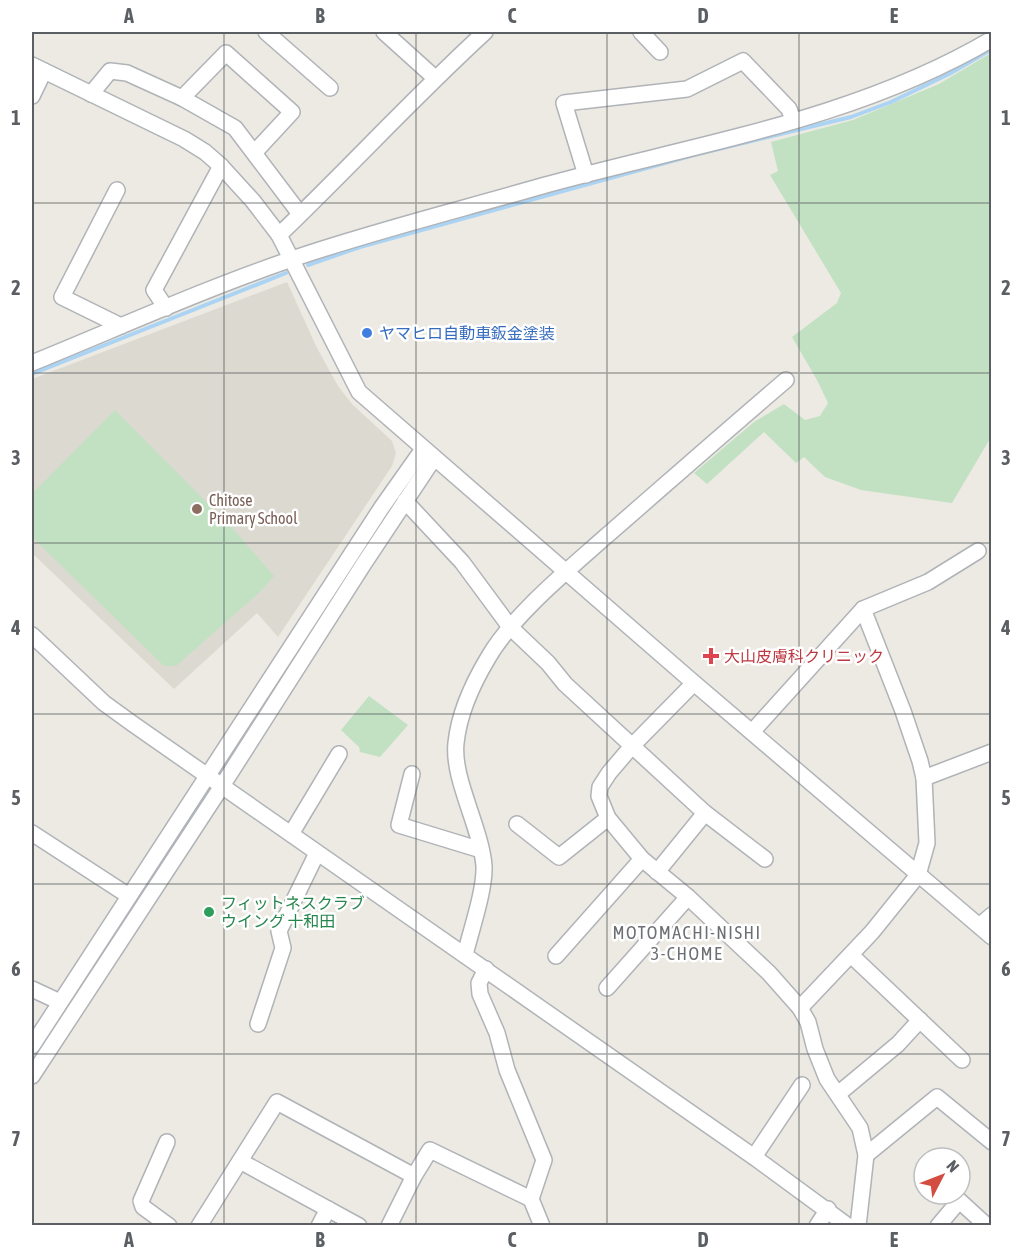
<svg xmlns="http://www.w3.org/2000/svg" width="1023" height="1257" font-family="'Asap Condensed','Noto Sans JP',sans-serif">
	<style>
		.education { fill: #dcd9d1 }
		.green { fill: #c2e1c2 }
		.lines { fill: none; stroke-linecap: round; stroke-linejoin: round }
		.stream { stroke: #abd4f4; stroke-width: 4 }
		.minor-casing { stroke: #b0b3b7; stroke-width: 18 }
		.minor { stroke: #fff; stroke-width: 15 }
		.grid { fill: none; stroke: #5b5e62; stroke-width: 1.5; stroke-opacity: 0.55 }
		.shop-dot { fill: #3f7fe0; stroke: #fff; stroke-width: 2 }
		.education-dot { fill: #8d6e63; stroke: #fff; stroke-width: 2 }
		.health-dot { fill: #e0444e; stroke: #fff; stroke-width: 2 }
		.leisure-dot { fill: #2e9e5b; stroke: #fff; stroke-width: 2 }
		.labels { text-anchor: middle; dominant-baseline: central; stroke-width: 5; stroke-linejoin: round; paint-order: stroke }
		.shop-label { font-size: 16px; fill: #366cbe; stroke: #fff; text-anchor: start }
		.education-label { font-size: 16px; fill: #785e54; stroke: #fff; text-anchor: start }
		.health-label { font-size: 16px; fill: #be3a42; stroke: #fff; text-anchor: start }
		.leisure-label { font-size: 16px; fill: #27864d; stroke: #fff; text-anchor: start }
		.neighbourhood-label { font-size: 18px; letter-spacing: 1.5px; fill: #6c7074; stroke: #fff }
		.neatline { fill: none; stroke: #5b5e62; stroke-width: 2 }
		.grid-label { font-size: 20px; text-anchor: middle; font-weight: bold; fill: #5b5e62 }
	</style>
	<rect width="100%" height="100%" fill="#eceae3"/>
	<!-- education -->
	<path class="education" d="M 287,282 L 317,348 L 338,386 L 352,404 L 392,441 L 396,453 L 392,466 L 278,637 L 257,613 L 174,689 L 32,553 L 32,379 Z"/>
	<!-- green -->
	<g class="green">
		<path d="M 991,53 L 991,437 L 952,503 L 861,490 L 825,477 L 804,457 L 796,463 L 764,432 L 707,484 L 694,473 L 754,422 L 784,404 L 805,420 L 820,416 L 828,403 L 817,380 L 792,337 L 837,303 L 841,293 L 770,175 L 778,171 L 771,142 L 853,120 L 939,84 Z"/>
		<path d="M 115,410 L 234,530 L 274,576 L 260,592 L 176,666 L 164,666 L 32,537 L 32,494 Z"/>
		<path d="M 369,696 L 408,725 L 380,757 L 360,752 L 359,747 L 341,730 Z"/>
	</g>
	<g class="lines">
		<!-- stream -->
		<g class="stream">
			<path d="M 308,265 L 360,247 L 694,155 L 851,117 L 891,102 L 951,73 L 992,49"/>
			<path d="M 32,374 L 286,273"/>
		</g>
		<!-- minor casing -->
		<g class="minor-casing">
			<g id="minor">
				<path d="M 266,32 L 330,88"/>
				<path d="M 384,32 L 435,78"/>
				<path d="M 641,32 L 660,52"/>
				<path d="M 32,65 L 184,139 L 205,152 L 221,166 L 253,201 L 279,235 L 359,392 L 694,683 L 992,937"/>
				<path d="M 91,94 L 110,71 L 127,73 L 182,98 L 235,128 L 300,214"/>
				<path d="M 32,96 L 44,71"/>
				<path d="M 182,98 L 226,53 L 292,112 L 255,152"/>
				<path d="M 586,175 L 564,103 L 687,89 L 743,61 L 789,109 L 793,120"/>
				<path d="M 117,190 L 62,297 L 121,326"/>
				<path d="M 279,235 C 349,168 414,97 485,32"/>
				<path d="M 166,308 L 154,290 L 221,166"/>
				<path d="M 32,363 C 118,328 204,289 292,259 C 374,231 459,210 542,186 C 694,144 855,120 992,39"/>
				<path d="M 405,501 L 462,562 L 510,627 L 548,663 L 565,684 L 705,813 L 765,859"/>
				<path d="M 32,635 L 104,703 L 133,724 L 754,1157 L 848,1226"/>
				<path d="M 694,683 L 632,746 L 609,773 L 600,787 L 599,796 L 608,818 L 642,859 L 688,897 L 769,973 L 800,1008 L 808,1022 L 815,1049 L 827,1079 L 860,1128 L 866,1155 L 858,1226"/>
				<path d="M 752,732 L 863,609 L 928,582 L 978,551"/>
				<path d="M 412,774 L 399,825 L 481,850"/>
				<path d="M 924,778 L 992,752"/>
				<path d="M 517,824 L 559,857 L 608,818"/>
				<path d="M 32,833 L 129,896"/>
				<path d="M 291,834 L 339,754"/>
				<path d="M 657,872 L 705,813"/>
				<path d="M 979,926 L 992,915"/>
				<path d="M 465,955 C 471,930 485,890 484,866 C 481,827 452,779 456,743 C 459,714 473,683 488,658 C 512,616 568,570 604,538 C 665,485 725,432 786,380"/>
				<path d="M 851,955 L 962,1060"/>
				<path d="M 556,956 L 642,859"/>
				<path d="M 486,969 L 479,983 L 480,994 L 497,1033 L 507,1070 L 544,1160 L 531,1199 L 542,1226"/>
				<path d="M 607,988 L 688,897"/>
				<path d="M 32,989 L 60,1002"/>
				<path d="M 800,1008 L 872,932 L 918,875 L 927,843 L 924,778 L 920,761 L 903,711 L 863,609"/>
				<path d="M 258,1024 L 283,948 L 279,931 L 317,853"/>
				<path d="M 32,1046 L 382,507 L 423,449"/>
				<path d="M 32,1076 L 222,786 L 363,565 L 434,458"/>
				<path d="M 838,1094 L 898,1044 L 920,1020"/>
				<path d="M 167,1142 L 141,1201 L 143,1207 L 169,1226"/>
				<path d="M 866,1155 L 937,1097 L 992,1142"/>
				<path d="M 754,1157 L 802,1085"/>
				<path d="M 240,1161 L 359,1226"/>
				<path d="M 952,1194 L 987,1226"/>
				<path d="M 199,1226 L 277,1102 L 414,1176 L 430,1150 L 531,1199"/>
				<path d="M 319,1226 L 328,1209"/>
				<path d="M 389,1226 L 414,1176"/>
				<path d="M 817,1226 L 828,1209"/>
				<path d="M 938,1226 L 959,1201"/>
			</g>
		</g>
		<!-- minor -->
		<use href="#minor" class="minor"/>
	</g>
	<!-- grid -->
	<path class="grid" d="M 224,32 L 224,1226M 416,32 L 416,1226M 607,32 L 607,1226M 799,32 L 799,1226M 32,203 L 992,203M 32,373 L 992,373M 32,543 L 992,543M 32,714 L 992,714M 32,884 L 992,884M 32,1054 L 992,1054"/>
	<!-- markers -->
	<circle class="shop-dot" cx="367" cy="333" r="6"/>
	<circle class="education-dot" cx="197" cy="509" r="6"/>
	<path class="health-dot" d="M708 647h6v6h6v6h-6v6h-6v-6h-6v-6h6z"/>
	<circle class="leisure-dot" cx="209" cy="912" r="6"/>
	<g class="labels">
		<!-- shop labels -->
		<g class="shop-label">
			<text x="379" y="333">ヤマヒロ自動車鈑金塗装</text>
		</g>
		<!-- education labels -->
		<g class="education-label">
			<text x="209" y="500">Chitose<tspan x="209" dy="18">Primary School</tspan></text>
		</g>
		<!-- health labels -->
		<g class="health-label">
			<text x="724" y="656">大山皮膚科クリニック</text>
		</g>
		<!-- leisure labels -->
		<g class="leisure-label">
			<text x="221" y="903">フィットネスクラブ<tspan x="221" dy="18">ウイング 十和田</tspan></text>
		</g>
		<!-- neighbourhood labels -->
		<g class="neighbourhood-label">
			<text x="687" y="932">MOTOMACHI-NISHI<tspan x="687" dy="21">3-CHOME</tspan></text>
		</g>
	</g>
	<!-- border -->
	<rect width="1023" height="1257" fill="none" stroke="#ffffff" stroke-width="66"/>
	<!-- north arrow -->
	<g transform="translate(942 1176) rotate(48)"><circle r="28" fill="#ffffff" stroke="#bdbfc0" stroke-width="1.5"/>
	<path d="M0-4.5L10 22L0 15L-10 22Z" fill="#d44d41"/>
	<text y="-9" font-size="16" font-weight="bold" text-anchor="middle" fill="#5b5e62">N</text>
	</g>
	<rect x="33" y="33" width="957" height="1191" class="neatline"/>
	<g class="grid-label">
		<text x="129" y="23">A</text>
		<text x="320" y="23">B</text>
		<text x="512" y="23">C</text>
		<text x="703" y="23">D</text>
		<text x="894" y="23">E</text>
		<text x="16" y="125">1</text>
		<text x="1006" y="125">1</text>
		<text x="16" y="295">2</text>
		<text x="1006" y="295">2</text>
		<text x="16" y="465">3</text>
		<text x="1006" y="465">3</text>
		<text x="16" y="635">4</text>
		<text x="1006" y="635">4</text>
		<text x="16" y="805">5</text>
		<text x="1006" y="805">5</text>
		<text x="16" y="976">6</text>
		<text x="1006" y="976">6</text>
		<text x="16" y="1146">7</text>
		<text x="1006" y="1146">7</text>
		<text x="129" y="1247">A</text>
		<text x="320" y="1247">B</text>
		<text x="512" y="1247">C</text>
		<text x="703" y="1247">D</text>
		<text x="894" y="1247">E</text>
	</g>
</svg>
